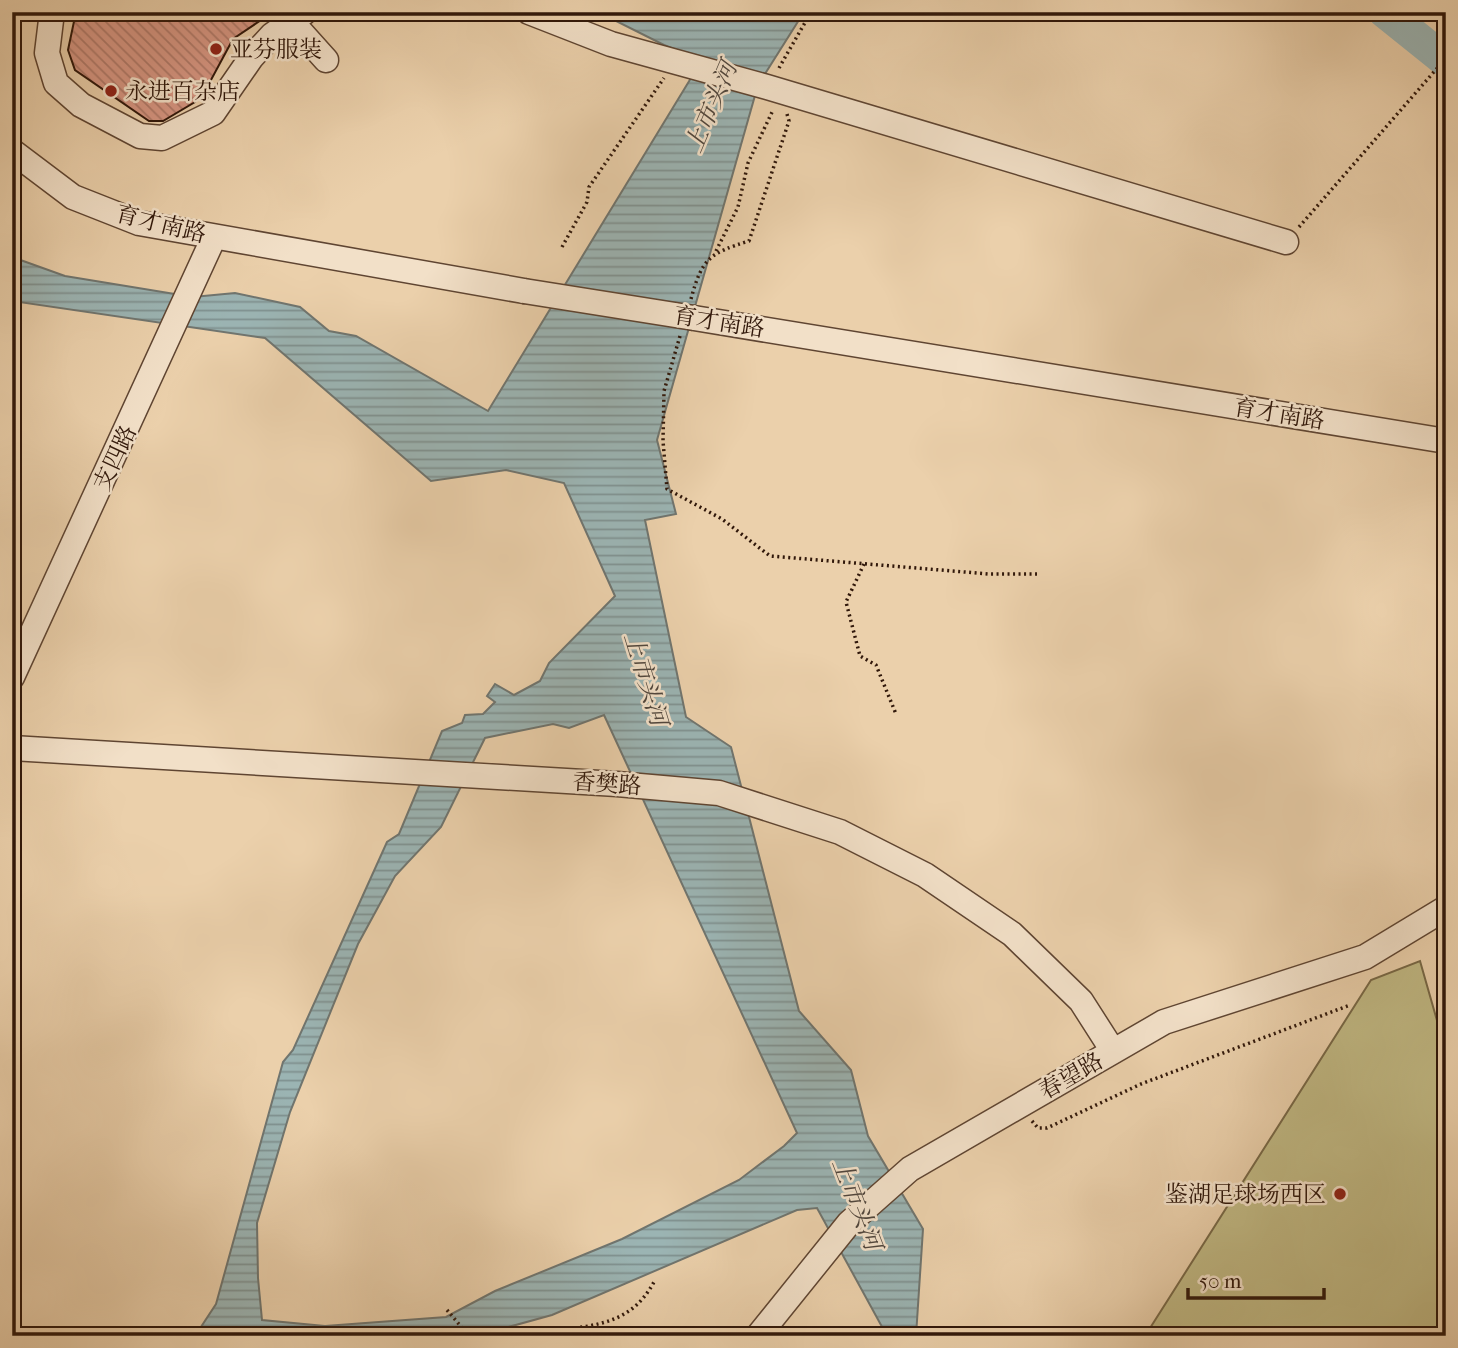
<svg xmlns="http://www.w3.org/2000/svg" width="1458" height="1348" font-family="'IM FELL French Canon','Noto Serif SC',serif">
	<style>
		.pitch { fill: #c0b883; stroke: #786846; stroke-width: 2 }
		.water { fill: url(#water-rules); stroke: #70756f; stroke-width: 2; fill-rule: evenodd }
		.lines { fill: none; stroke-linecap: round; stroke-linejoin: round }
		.river { stroke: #9bb4b3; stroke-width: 33 }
		.building { fill: url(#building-back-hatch); stroke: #30170a; stroke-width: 2 }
		.minor-casing { stroke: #5f4532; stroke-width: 27 }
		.path { stroke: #30170a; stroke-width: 3.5; stroke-dasharray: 2 3.5; stroke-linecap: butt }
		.minor { stroke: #f2e0c8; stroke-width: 24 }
		.minor-bridge-casing { stroke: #5f4532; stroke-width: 27; stroke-linecap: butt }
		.minor-bridge { stroke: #f2e0c8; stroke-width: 24 }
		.poi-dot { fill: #8f2418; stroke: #f2e0c8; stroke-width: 2.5 }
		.labels { text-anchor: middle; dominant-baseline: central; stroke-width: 5; stroke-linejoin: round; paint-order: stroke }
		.poi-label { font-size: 23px; fill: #30170a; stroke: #f2e0c8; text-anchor: start }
		.street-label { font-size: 23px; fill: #30170a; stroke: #f2e0c8 }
		.water-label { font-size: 24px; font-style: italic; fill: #50463d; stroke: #f2e0c8 }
	</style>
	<defs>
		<pattern id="water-rules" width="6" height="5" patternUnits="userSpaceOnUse" patternTransform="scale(1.75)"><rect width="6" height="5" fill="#9bb4b3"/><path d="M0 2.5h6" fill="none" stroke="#7f9190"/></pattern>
		<pattern id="building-back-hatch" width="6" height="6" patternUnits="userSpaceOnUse" patternTransform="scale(1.75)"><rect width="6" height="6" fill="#d79683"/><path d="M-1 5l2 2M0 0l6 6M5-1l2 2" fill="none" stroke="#af7969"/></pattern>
	</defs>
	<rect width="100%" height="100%" fill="#ebd0ab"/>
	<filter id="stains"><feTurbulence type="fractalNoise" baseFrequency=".00286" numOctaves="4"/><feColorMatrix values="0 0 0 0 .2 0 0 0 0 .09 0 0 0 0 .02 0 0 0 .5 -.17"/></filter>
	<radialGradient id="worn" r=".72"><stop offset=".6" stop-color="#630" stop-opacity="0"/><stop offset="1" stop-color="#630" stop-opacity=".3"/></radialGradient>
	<!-- pitch -->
	<path class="pitch" d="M 1420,961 L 1446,1052 L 1446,1336 L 1145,1336 L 1371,980 Z"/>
	<!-- water -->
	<path class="water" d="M 609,12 L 804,12 L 758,85 L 657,440 L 676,514 L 645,520 L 686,717 L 731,747 L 799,1011 L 851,1070 L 868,1136 L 923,1229 L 916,1336 L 887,1336 L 817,1208 L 797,1210 L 552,1315 L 476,1336 L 195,1336 L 216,1304 L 283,1062 L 293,1050 L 387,842 L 399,834 L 442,731 L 462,723 L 465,715 L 483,714 L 495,702 L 487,696 L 495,684 L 514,695 L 540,681 L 549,663 L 615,596 L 564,483 L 506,470 L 431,481 L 265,338 L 12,301 L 12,257 L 65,276 L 193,297 L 235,293 L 300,307 L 329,331 L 356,336 L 488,411 L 702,60 L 664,45 L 614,20 ZM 604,715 L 797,1133 L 784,1146 L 739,1180 L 622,1239 L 495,1291 L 446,1317 L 325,1326 L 262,1320 L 258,1278 L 257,1223 L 290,1112 L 358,944 L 395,876 L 441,827 L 485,738 L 553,724 L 569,728 Z"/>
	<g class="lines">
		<!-- river -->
		<path class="river" d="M 1385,12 L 1446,61"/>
	</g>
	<!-- building -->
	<path class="building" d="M 76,12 L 273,12 L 233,39 L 204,93 L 195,102 L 163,121 L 149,121 L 75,70 L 68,50 Z"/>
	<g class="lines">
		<!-- minor casing -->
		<g class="minor-casing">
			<g id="minor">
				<path d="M 52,12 L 47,53 L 56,83 L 81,105 L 140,136 L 162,138 L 213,113 L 251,58 L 272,35 L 305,12"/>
				<path d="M 529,12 L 611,44 L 767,87 L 1286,242"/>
				<path d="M 291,21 L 326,60"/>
				<path d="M 12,151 L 73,197 L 139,223 L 524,291"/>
				<path d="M 694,318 L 1446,441"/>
				<path d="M 12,677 L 214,237"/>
				<path d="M 12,748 L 617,784 L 719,793 L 840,832 L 925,875 L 1012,934 L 1081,1001 L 1113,1051"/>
				<path d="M 758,1336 L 849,1223 L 910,1169 L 1164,1022 L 1365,957 L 1446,908"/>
			</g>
		</g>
		<!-- path -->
		<g class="path">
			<path d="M 12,12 L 31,14"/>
			<path d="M 779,68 L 811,12"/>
			<path d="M 1299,227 L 1446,58"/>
			<path d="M 562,247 L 587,202 L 589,187 L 664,78"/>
			<path d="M 716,251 L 738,207 L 748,163 L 773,110"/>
			<path d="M 691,299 C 702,258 710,253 749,241 L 789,121 L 787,114"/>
			<path d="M 680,336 L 664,391 L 663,441 L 667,489 L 722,519 L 770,556 L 989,574 L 1037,574"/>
			<path d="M 864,564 L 846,602 L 860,656 L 876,665 L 896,714"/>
			<path d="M 1443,959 L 1446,958"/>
			<path d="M 1032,1121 L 1038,1128 L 1047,1128 L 1141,1084 L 1350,1005"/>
			<path d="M 447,1310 L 469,1336"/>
			<path d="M 526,1336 C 577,1323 627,1335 655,1280"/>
		</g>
		<!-- minor -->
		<use href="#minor" class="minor"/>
		<!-- minor-bridge casing -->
		<g class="minor-bridge-casing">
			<path id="minor-bridge" d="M 524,291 L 694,318"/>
		</g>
		<!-- minor-bridge -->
		<use href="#minor-bridge" class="minor-bridge"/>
	</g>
	<!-- markers -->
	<g class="poi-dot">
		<circle cx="216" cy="49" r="7"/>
		<circle cx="111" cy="91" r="7"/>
		<circle cx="1340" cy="1194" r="7"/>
	</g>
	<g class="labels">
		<!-- poi labels -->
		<g class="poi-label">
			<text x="230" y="49">亚芬服装</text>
			<text x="125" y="91">永进百杂店</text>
			<text x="1326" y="1194" text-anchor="end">鉴湖足球场西区</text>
		</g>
		<!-- street labels -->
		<g class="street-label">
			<text transform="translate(161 224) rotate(14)">育才南路</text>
			<text transform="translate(719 322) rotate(9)">育才南路</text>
			<text transform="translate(1279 414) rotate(9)">育才南路</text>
			<text transform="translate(115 458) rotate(-65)">支四路</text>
			<text transform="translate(607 784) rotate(4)">香樊路</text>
			<text transform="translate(1071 1076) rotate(-30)">春望路</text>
		</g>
		<!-- water labels -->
		<g class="water-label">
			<text transform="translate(711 107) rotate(-67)">上市头河</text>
			<text transform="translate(646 679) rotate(73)">上市头河</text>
			<text transform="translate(857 1204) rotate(69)">上市头河</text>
		</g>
	</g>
	<!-- margin -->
	<rect width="1458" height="1348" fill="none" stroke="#ebd0ab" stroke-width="42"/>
	<rect x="14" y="14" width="1430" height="1320" fill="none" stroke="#30170a" stroke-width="3.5"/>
	<rect x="21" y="21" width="1416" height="1306" fill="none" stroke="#30170a" stroke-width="2"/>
	<!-- scale -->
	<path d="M1188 1288v10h136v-10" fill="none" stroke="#30170a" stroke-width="3.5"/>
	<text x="1199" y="1288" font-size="21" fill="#30170a" stroke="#f2e0c8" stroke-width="5" paint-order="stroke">50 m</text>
	<rect width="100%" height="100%" filter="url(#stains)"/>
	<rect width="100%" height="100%" fill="url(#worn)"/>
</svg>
